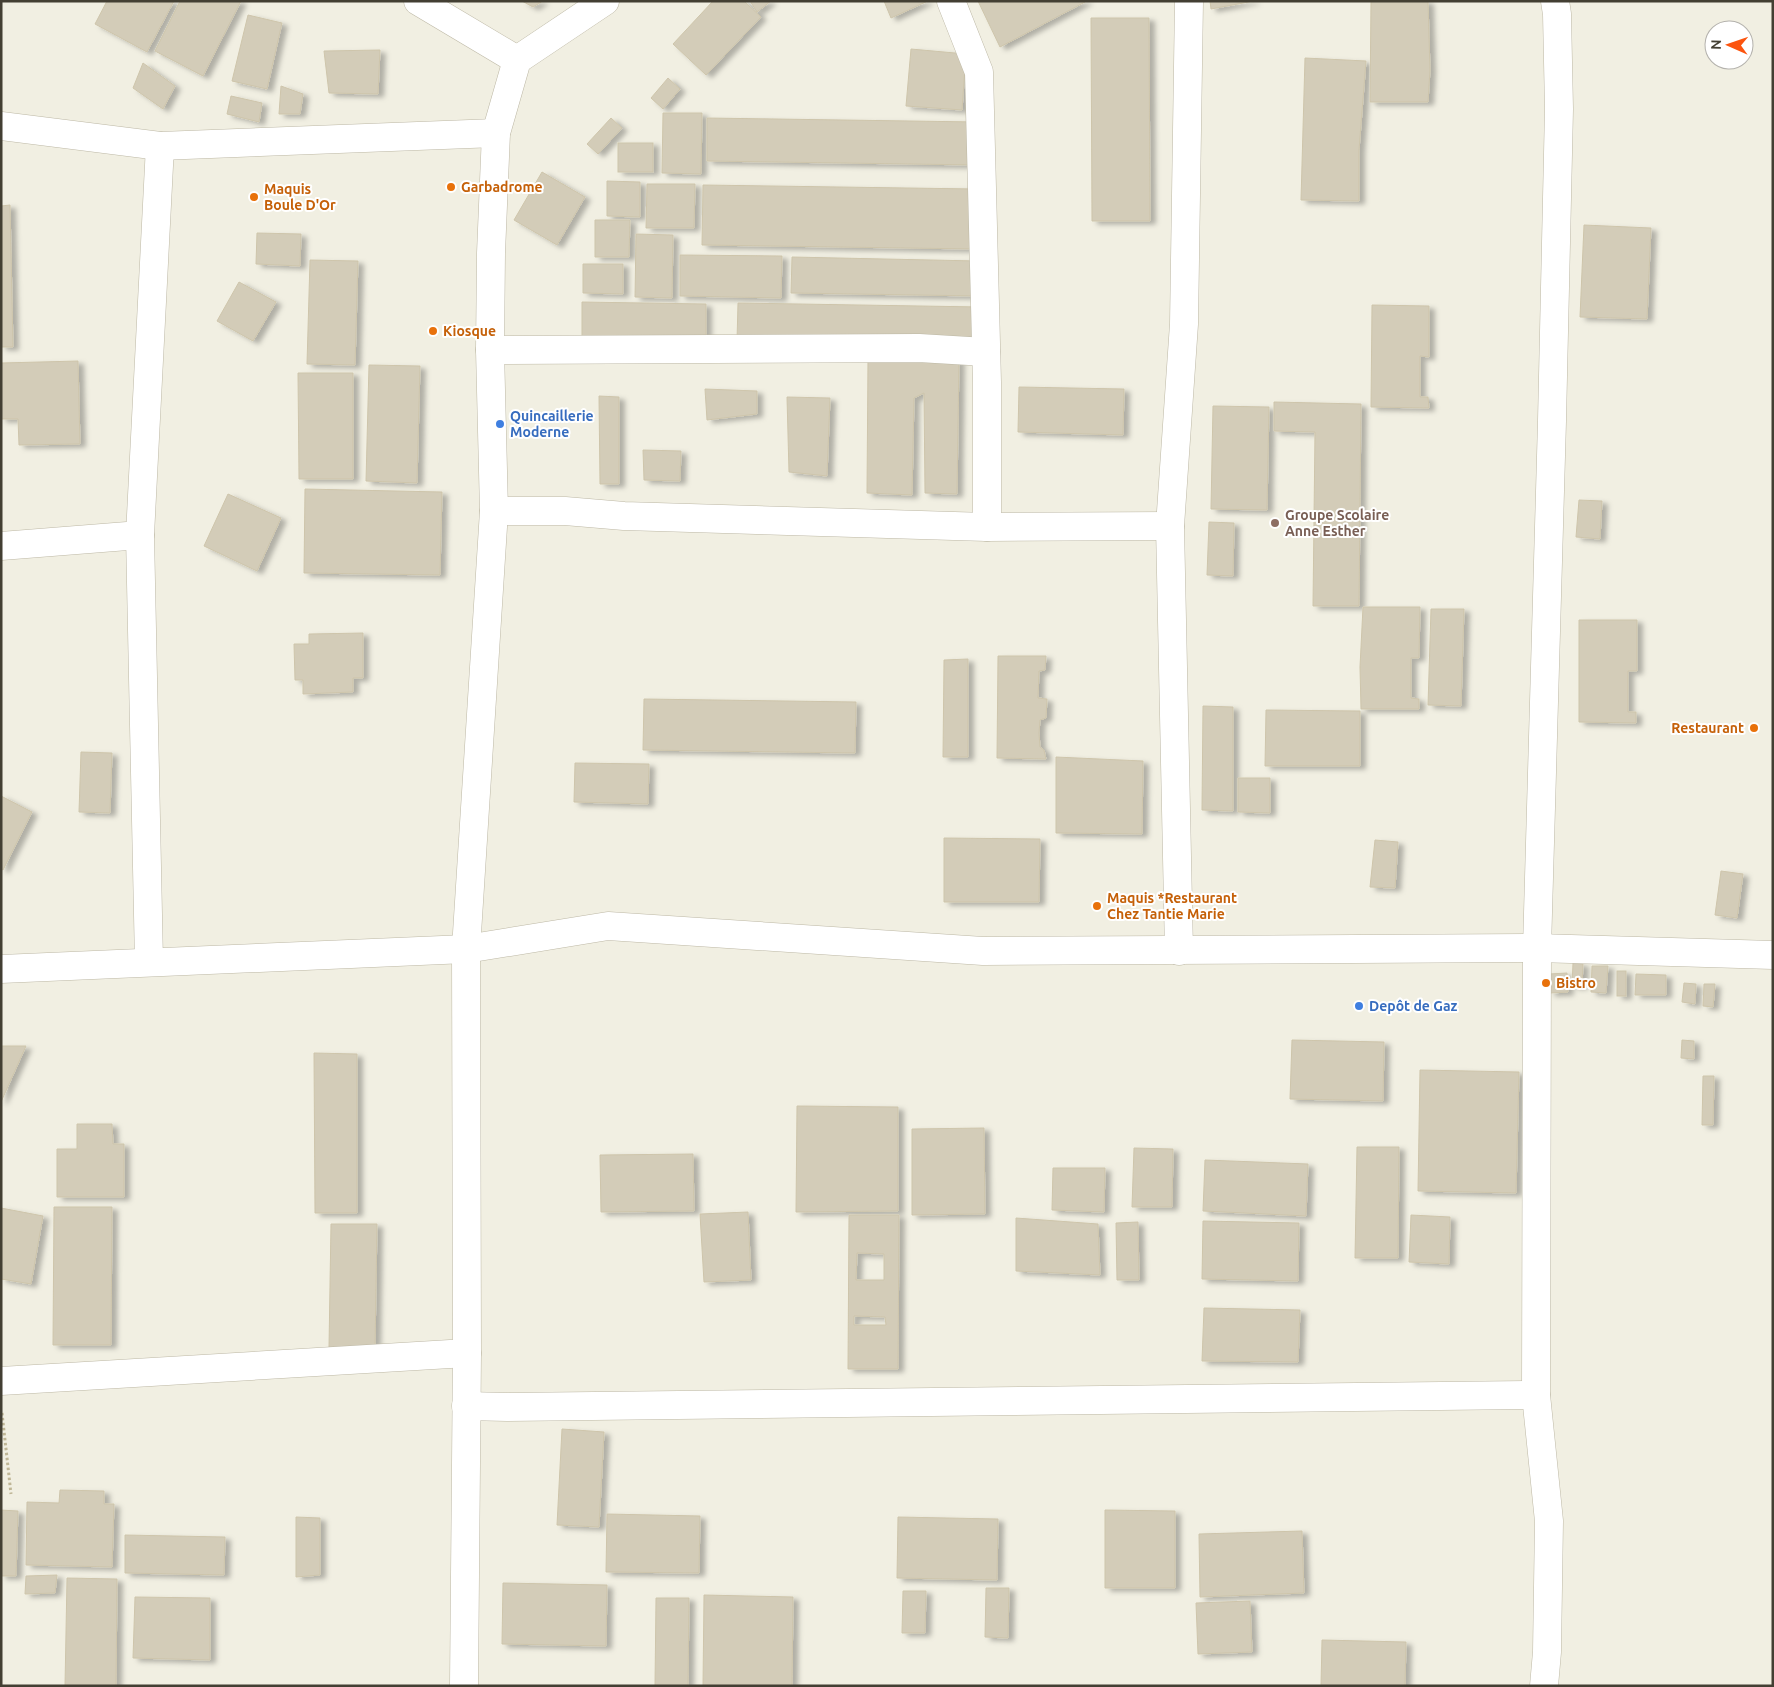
<svg xmlns="http://www.w3.org/2000/svg" width="1774" height="1687" font-family="Ubuntu,sans-serif">
	<style>
		.building { fill: #d3ccb8; stroke: #cec5ab; fill-rule: evenodd; filter: url(#shadow) }
		.lines { fill: none; stroke-linecap: round; stroke-linejoin: round }
		.street-casing { stroke: #bdb8a5; stroke-width: 29 }
		.path { stroke: #bfb696; stroke-width: 3; stroke-dasharray: 2.5 2.5; stroke-linecap: butt }
		.street { stroke: #fff; stroke-width: 28 }
		.food-dot { fill: #e8710a; stroke: #fff; stroke-width: 2 }
		.shop-dot { fill: #3f7fe0; stroke: #fff; stroke-width: 2 }
		.education-dot { fill: #8d6e63; stroke: #fff; stroke-width: 2 }
		.labels { text-anchor: middle; dominant-baseline: central; stroke-width: 4; stroke-linejoin: round; paint-order: stroke }
		.food-label { font-size: 14px; font-weight: bold; fill: #c56008; stroke: #fff; text-anchor: start }
		.shop-label { font-size: 14px; font-weight: bold; fill: #366cbe; stroke: #fff; text-anchor: start }
		.education-label { font-size: 14px; font-weight: bold; fill: #785e54; stroke: #fff; text-anchor: start }
	</style>
	<defs>
		<filter id="shadow"><feDropShadow dx="5.5" dy="3" stdDeviation="2.5" flood-color="#0004"/></filter>
	</defs>
	<rect width="100%" height="100%" fill="#f1efe2"/>
	<!-- building -->
	<g class="building">
		<path d="M 107,1 L 174,1 L 147,52 L 95,24 Z"/>
		<path d="M 180,1 L 241,1 L 203,76 L 155,51 Z"/>
		<path d="M 522,1 L 543,1 L 533,7 Z"/>
		<path d="M 713,1 L 744,1 L 761,17 L 706,75 L 673,44 Z"/>
		<path d="M 750,1 L 771,1 L 757,12 Z"/>
		<path d="M 884,1 L 928,1 L 891,18 Z"/>
		<path d="M 978,1 L 1087,1 L 1000,47 Z"/>
		<path d="M 1210,1 L 1254,1 L 1211,9 Z"/>
		<path d="M 1371,1 L 1428,1 L 1430,70 L 1428,102 L 1370,102 Z"/>
		<path d="M 248,15 L 282,23 L 267,89 L 232,81 Z"/>
		<path d="M 1091,18 L 1149,18 L 1150,221 L 1092,221 Z"/>
		<path d="M 911,49 L 966,54 L 962,110 L 906,106 Z"/>
		<path d="M 380,50 L 378,94 L 329,93 L 324,51 Z"/>
		<path d="M 1305,58 L 1366,61 L 1359,150 L 1359,201 L 1301,200 Z"/>
		<path d="M 143,63 L 175,86 L 163,109 L 133,88 Z"/>
		<path d="M 668,78 L 680,89 L 663,109 L 651,98 Z"/>
		<path d="M 281,86 L 303,94 L 300,114 L 279,114 Z"/>
		<path d="M 231,96 L 262,103 L 259,122 L 227,114 Z"/>
		<path d="M 663,113 L 702,113 L 701,174 L 662,173 Z"/>
		<path d="M 611,118 L 622,128 L 598,154 L 587,144 Z"/>
		<path d="M 707,118 L 977,122 L 977,165 L 707,161 Z"/>
		<rect x="618" y="143" width="35" height="29"/>
		<path d="M 542,172 L 585,197 L 557,245 L 514,220 Z"/>
		<path d="M 607,181 L 640,182 L 640,217 L 607,216 Z"/>
		<path d="M 647,184 L 695,184 L 694,228 L 646,228 Z"/>
		<path d="M 703,185 L 976,189 L 975,249 L 702,245 Z"/>
		<path d="M 10,205 L 13,347 L 1,347 L 1,206 Z"/>
		<path d="M 595,220 L 630,220 L 629,257 L 595,257 Z"/>
		<path d="M 1584,225 L 1651,228 L 1647,319 L 1580,317 Z"/>
		<path d="M 257,233 L 301,234 L 300,266 L 256,264 Z"/>
		<path d="M 636,234 L 673,235 L 672,298 L 635,297 Z"/>
		<path d="M 680,255 L 782,256 L 781,298 L 680,296 Z"/>
		<path d="M 792,257 L 978,261 L 978,296 L 791,293 Z"/>
		<path d="M 310,260 L 358,261 L 355,365 L 307,364 Z"/>
		<path d="M 583,264 L 623,264 L 623,294 L 583,293 Z"/>
		<path d="M 239,282 L 276,302 L 253,341 L 217,321 Z"/>
		<path d="M 582,302 L 706,304 L 706,342 L 582,340 Z"/>
		<path d="M 738,303 L 981,307 L 980,345 L 737,341 Z"/>
		<path d="M 1372,305 L 1429,306 L 1429,357 L 1420,356 L 1420,397 L 1428,397 L 1429,408 L 1371,407 Z"/>
		<path d="M 868,358 L 959,359 L 957,494 L 925,493 L 924,393 L 914,398 L 912,495 L 867,493 Z"/>
		<path d="M 78,361 L 80,444 L 19,445 L 18,419 L 1,419 L 1,363 Z"/>
		<path d="M 369,365 L 420,366 L 417,483 L 366,481 Z"/>
		<path d="M 298,373 L 353,373 L 353,479 L 299,479 Z"/>
		<path d="M 1019,387 L 1124,389 L 1123,435 L 1018,432 Z"/>
		<path d="M 705,389 L 757,391 L 757,414 L 707,420 Z"/>
		<path d="M 599,396 L 619,397 L 619,484 L 600,484 Z"/>
		<path d="M 787,397 L 830,398 L 827,476 L 789,472 Z"/>
		<path d="M 1274,402 L 1361,404 L 1359,606 L 1313,606 L 1315,432 L 1274,431 Z"/>
		<path d="M 1213,406 L 1269,407 L 1267,510 L 1211,509 Z"/>
		<path d="M 643,450 L 681,451 L 680,481 L 644,480 Z"/>
		<path d="M 305,489 L 442,492 L 440,575 L 304,573 Z"/>
		<path d="M 228,494 L 281,518 L 257,571 L 204,546 Z"/>
		<path d="M 1579,500 L 1602,501 L 1600,539 L 1576,537 Z"/>
		<path d="M 1209,522 L 1234,523 L 1233,576 L 1207,575 Z"/>
		<path d="M 1363,607 L 1420,607 L 1419,658 L 1411,658 L 1411,698 L 1419,699 L 1419,709 L 1361,709 L 1360,667 Z"/>
		<path d="M 1431,609 L 1464,609 L 1461,706 L 1428,705 Z"/>
		<path d="M 1579,620 L 1637,620 L 1637,671 L 1628,671 L 1628,712 L 1636,712 L 1636,723 L 1579,722 Z"/>
		<path d="M 363,633 L 363,678 L 353,678 L 353,692 L 303,694 L 303,680 L 295,680 L 294,644 L 309,644 L 309,634 Z"/>
		<path d="M 998,656 L 1046,656 L 1045,670 L 1039,671 L 1038,698 L 1047,699 L 1046,718 L 1040,720 L 1039,733 L 1040,747 L 1044,750 L 1046,759 L 997,758 Z"/>
		<path d="M 968,659 L 968,757 L 943,757 L 944,660 Z"/>
		<path d="M 644,699 L 856,702 L 855,753 L 643,750 Z"/>
		<path d="M 1203,706 L 1233,707 L 1233,811 L 1202,810 Z"/>
		<path d="M 1266,710 L 1360,711 L 1360,766 L 1265,766 Z"/>
		<path d="M 81,752 L 112,753 L 110,813 L 79,812 Z"/>
		<path d="M 1056,757 L 1143,761 L 1142,834 L 1056,833 Z"/>
		<path d="M 575,763 L 649,764 L 648,804 L 574,802 Z"/>
		<path d="M 1238,778 L 1270,778 L 1270,813 L 1238,812 Z"/>
		<path d="M 1,796 L 32,812 L 3,870 L 1,869 Z"/>
		<path d="M 944,838 L 1040,839 L 1039,902 L 944,902 Z"/>
		<path d="M 1375,840 L 1398,842 L 1395,888 L 1370,887 Z"/>
		<path d="M 1721,871 L 1743,874 L 1737,918 L 1715,915 Z"/>
		<path d="M 1573,963 L 1583,964 L 1582,986 L 1572,986 Z"/>
		<path d="M 1592,966 L 1608,966 L 1606,993 L 1591,992 Z"/>
		<rect x="1617" y="971" width="9" height="25"/>
		<path d="M 1567,973 L 1568,992 L 1550,993 L 1549,974 Z"/>
		<path d="M 1636,974 L 1666,975 L 1666,995 L 1635,995 Z"/>
		<path d="M 1684,983 L 1696,984 L 1695,1004 L 1682,1002 Z"/>
		<path d="M 1704,984 L 1715,984 L 1713,1007 L 1703,1006 Z"/>
		<path d="M 1292,1040 L 1384,1042 L 1383,1101 L 1290,1099 Z"/>
		<path d="M 1682,1040 L 1694,1041 L 1694,1059 L 1681,1058 Z"/>
		<path d="M 1,1046 L 26,1046 L 1,1102 Z"/>
		<path d="M 314,1053 L 357,1054 L 357,1213 L 315,1213 Z"/>
		<path d="M 1420,1070 L 1519,1072 L 1516,1193 L 1418,1191 Z"/>
		<path d="M 1703,1076 L 1714,1076 L 1713,1125 L 1702,1125 Z"/>
		<path d="M 797,1106 L 898,1107 L 898,1211 L 796,1212 Z"/>
		<path d="M 77,1124 L 112,1124 L 113,1144 L 124,1144 L 124,1197 L 57,1197 L 57,1149 L 77,1149 Z"/>
		<path d="M 984,1128 L 985,1214 L 912,1215 L 912,1129 Z"/>
		<path d="M 1357,1147 L 1399,1147 L 1398,1258 L 1355,1258 Z"/>
		<path d="M 1134,1148 L 1173,1149 L 1172,1207 L 1132,1207 Z"/>
		<path d="M 693,1154 L 694,1211 L 601,1212 L 600,1155 Z"/>
		<path d="M 1205,1160 L 1308,1164 L 1306,1216 L 1203,1211 Z"/>
		<path d="M 1053,1168 L 1105,1168 L 1104,1212 L 1052,1210 Z"/>
		<path d="M 54,1207 L 112,1207 L 111,1345 L 53,1345 Z"/>
		<path d="M 1,1208 L 43,1216 L 31,1284 L 1,1279 Z"/>
		<path d="M 748,1212 L 751,1280 L 704,1282 L 700,1214 Z"/>
		<path d="M 849,1215 L 899,1215 L 898,1369 L 848,1369 ZM 857,1253 L 884,1254 L 884,1280 L 856,1280 ZM 854,1316 L 885,1317 L 886,1325 L 854,1325 Z"/>
		<path d="M 1411,1215 L 1450,1217 L 1449,1264 L 1409,1262 Z"/>
		<path d="M 1016,1218 L 1098,1224 L 1100,1275 L 1016,1271 Z"/>
		<path d="M 1203,1221 L 1299,1223 L 1298,1281 L 1202,1279 Z"/>
		<path d="M 1138,1222 L 1139,1280 L 1117,1280 L 1116,1223 Z"/>
		<path d="M 331,1224 L 377,1224 L 375,1348 L 329,1348 Z"/>
		<path d="M 1204,1308 L 1300,1310 L 1298,1362 L 1202,1361 Z"/>
		<path d="M 562,1429 L 604,1432 L 599,1527 L 557,1525 Z"/>
		<path d="M 60,1490 L 104,1491 L 104,1504 L 114,1504 L 112,1567 L 26,1565 L 27,1502 L 59,1503 Z"/>
		<path d="M 1,1510 L 18,1511 L 16,1576 L 1,1576 Z"/>
		<path d="M 1105,1510 L 1175,1511 L 1175,1588 L 1105,1588 Z"/>
		<path d="M 607,1514 L 700,1516 L 699,1573 L 606,1572 Z"/>
		<path d="M 296,1517 L 320,1518 L 320,1575 L 296,1577 Z"/>
		<path d="M 898,1517 L 998,1519 L 997,1580 L 897,1578 Z"/>
		<path d="M 1302,1531 L 1304,1593 L 1200,1597 L 1199,1534 Z"/>
		<path d="M 125,1535 L 225,1537 L 224,1575 L 125,1573 Z"/>
		<path d="M 57,1575 L 55,1593 L 25,1594 L 26,1576 Z"/>
		<path d="M 67,1578 L 117,1579 L 116,1686 L 65,1686 Z"/>
		<path d="M 503,1583 L 607,1585 L 606,1646 L 502,1644 Z"/>
		<path d="M 986,1588 L 1009,1588 L 1008,1638 L 985,1637 Z"/>
		<path d="M 903,1591 L 926,1591 L 925,1633 L 902,1633 Z"/>
		<path d="M 704,1595 L 793,1597 L 792,1686 L 703,1686 Z"/>
		<path d="M 135,1597 L 210,1598 L 210,1660 L 133,1658 Z"/>
		<path d="M 656,1598 L 689,1598 L 688,1686 L 655,1686 Z"/>
		<path d="M 1250,1601 L 1252,1652 L 1198,1654 L 1196,1603 Z"/>
		<path d="M 1322,1640 L 1406,1642 L 1405,1686 L 1321,1686 Z"/>
	</g>
	<g class="lines">
		<!-- street casing -->
		<g class="street-casing">
			<g id="street">
				<path d="M 418,1 L 517,60"/>
				<path d="M 951,1 L 979,72 L 987,382 L 987,527"/>
				<path d="M 1,126 L 160,146 L 496,133"/>
				<path d="M 490,350 L 919,348 L 986,352"/>
				<path d="M 494,511 L 565,511 L 624,516 L 987,527 L 1170,526"/>
				<path d="M 1,546 L 140,535"/>
				<path d="M 1179,951 L 1170,526 L 1184,324 L 1189,1"/>
				<path d="M 149,962 L 140,535 L 160,146"/>
				<path d="M 1,969 L 466,949 L 608,926 L 983,951 L 1537,948 L 1773,955"/>
				<path d="M 1,1381 L 467,1353"/>
				<path d="M 466,1406 L 507,1407 L 1536,1395"/>
				<path d="M 464,1686 L 467,1353 L 466,949 L 494,511 L 490,350 L 491,253 L 496,133 L 517,60 L 605,1"/>
				<path d="M 1544,1686 L 1547,1652 L 1549,1521 L 1536,1395 L 1537,948 L 1552,421 L 1559,109 L 1557,14 L 1555,1"/>
			</g>
		</g>
		<!-- path -->
		<path class="path" d="M 2,1413 L 11,1494"/>
		<!-- street -->
		<use href="#street" class="street"/>
	</g>
	<!-- markers -->
	<g class="food-dot">
		<circle cx="451" cy="187" r="5"/>
		<circle cx="254" cy="197" r="5"/>
		<circle cx="433" cy="331" r="5"/>
		<circle cx="1754" cy="728" r="5"/>
		<circle cx="1097" cy="906" r="5"/>
		<circle cx="1546" cy="983" r="5"/>
	</g>
	<g class="shop-dot">
		<circle cx="500" cy="424" r="5"/>
		<circle cx="1359" cy="1006" r="5"/>
	</g>
	<circle class="education-dot" cx="1275" cy="523" r="5"/>
	<g class="labels">
		<!-- food labels -->
		<g class="food-label">
			<text x="461" y="187">Garbadrome</text>
			<text x="264" y="189">Maquis<tspan x="264" dy="16">Boule D'Or</tspan></text>
			<text x="443" y="331">Kiosque</text>
			<text x="1744" y="728" text-anchor="end">Restaurant</text>
			<text x="1107" y="898">Maquis *Restaurant<tspan x="1107" dy="16">Chez Tantie Marie</tspan></text>
			<text x="1556" y="983">Bistro</text>
		</g>
		<!-- shop labels -->
		<g class="shop-label">
			<text x="510" y="416">Quincaillerie<tspan x="510" dy="16">Moderne</tspan></text>
			<text x="1369" y="1006">Depôt de Gaz</text>
		</g>
		<!-- education labels -->
		<g class="education-label">
			<text x="1285" y="515">Groupe Scolaire<tspan x="1285" dy="16">Anne Esther</tspan></text>
		</g>
	</g>
	<!-- border -->
	<rect width="1774" height="1687" fill="none" stroke="#433f33" stroke-width="5"/>
	<!-- north arrow -->
	<g transform="translate(1729 45) rotate(272)"><circle r="24" fill="#ffffff" stroke="#b4b2ad"/>
	<path d="M0-4L9 19L0 12L-9 19Z" fill="#fc540e"/>
	<text y="-8" font-size="14" font-weight="bold" text-anchor="middle" fill="#433f33">N</text>
	</g>
</svg>
